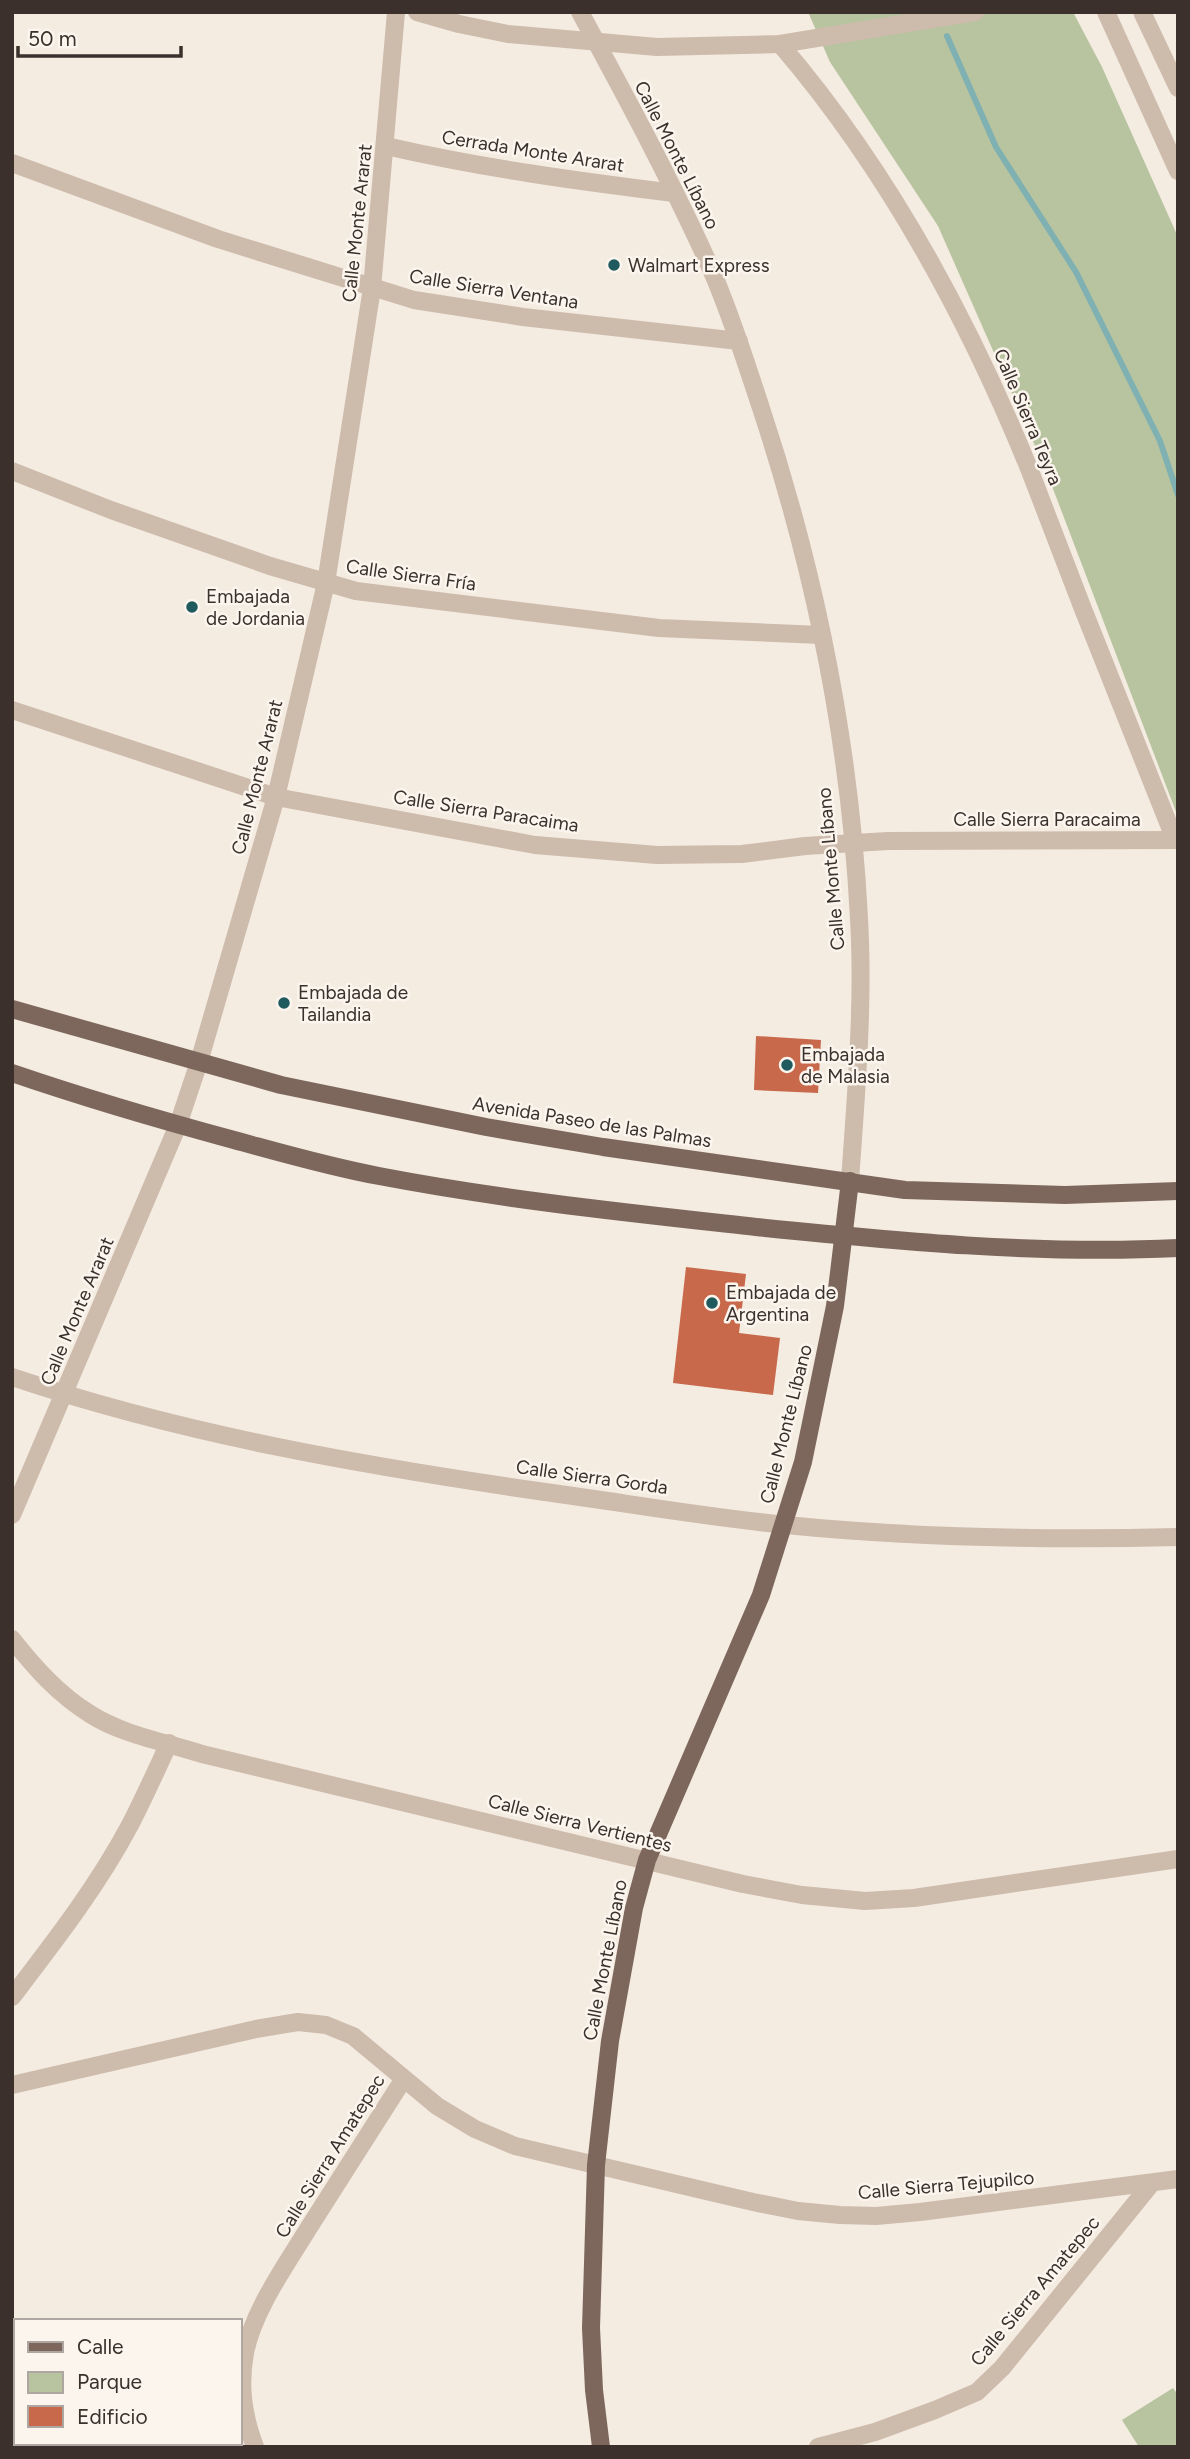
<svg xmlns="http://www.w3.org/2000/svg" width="1190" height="2459" font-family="Figtree,sans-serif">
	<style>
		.green { fill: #b8c4a0 }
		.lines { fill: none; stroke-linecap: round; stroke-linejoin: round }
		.stream { stroke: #7fb0b2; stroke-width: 6 }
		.building { fill: #c8694b }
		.minor { stroke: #cdbbac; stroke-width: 18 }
		.major { stroke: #7d675c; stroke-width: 18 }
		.poi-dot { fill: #1f5a5e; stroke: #fbf5ee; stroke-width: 2.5 }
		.labels { text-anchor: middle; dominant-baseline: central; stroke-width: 5; stroke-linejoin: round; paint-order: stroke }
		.street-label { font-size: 19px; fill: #3b302b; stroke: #fbf5ee }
		.poi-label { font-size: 19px; fill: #3b302b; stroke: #fbf5ee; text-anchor: start }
	</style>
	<rect width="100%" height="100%" fill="#f4ebe1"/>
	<!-- green -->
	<g class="green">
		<path d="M 808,12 L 1073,12 L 1102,67 L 1178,237 L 1178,817 L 1047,473 L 938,226 L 830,62 Z"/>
		<path d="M 16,2386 L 16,2443 L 177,2443 L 179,2447 L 12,2447 L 12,2387 Z"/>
		<path d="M 1173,2388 L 1178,2395 L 1178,2447 L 1139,2447 L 1122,2420 Z"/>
	</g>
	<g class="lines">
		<!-- stream -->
		<path class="stream" d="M 947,36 L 996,147 L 1076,272 L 1160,441 L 1178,495"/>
	</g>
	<!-- building -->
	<g class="building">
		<path d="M 756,1036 L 821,1040 L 818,1093 L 754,1090 Z"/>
		<path d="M 686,1267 L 746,1274 L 739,1333 L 780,1338 L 773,1395 L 673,1383 Z"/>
	</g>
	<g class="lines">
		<!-- minor -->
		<g class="minor">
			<path d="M 417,12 L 459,24 L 508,34 L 657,47 L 780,44 L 975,12"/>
			<path d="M 580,12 C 626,97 672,182 711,269 C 730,312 744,357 759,402 C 814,567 850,743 859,918 C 864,1006 856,1094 850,1181"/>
			<path d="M 1106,12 L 1178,171"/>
			<path d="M 1142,12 L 1178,88"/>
			<path d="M 780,44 C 888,170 968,318 1030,471 C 1048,517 1065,563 1083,609 C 1114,686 1145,763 1175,840"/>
			<path d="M 386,146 C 481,168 577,181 674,193"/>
			<path d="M 12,163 L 218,239 L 414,300 L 523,317 L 739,341"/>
			<path d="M 12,471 L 111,510 L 270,566 L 356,591 L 659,628 L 821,635"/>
			<path d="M 12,710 L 276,797 L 535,845 L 657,855 L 742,854 L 805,846 L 888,841 L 1178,840"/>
			<path d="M 12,1377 C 185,1435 365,1466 545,1492 C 626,1503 706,1517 786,1525 C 916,1538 1048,1540 1178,1537"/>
			<path d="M 12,1515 L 178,1125 L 199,1062 L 276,797 L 326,583 L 372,288 L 396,12"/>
			<path d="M 12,1639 C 35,1668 58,1694 90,1714 C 123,1735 165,1742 202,1754 L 743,1884 L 802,1895 L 865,1901 L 914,1898 L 1178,1859"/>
			<path d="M 12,1997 C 54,1942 97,1887 130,1825 C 144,1798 156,1771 169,1743"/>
			<path d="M 12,2085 L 256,2029 L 298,2022 L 326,2025 L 353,2036 L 437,2106 L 475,2129 L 515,2146 L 753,2202 L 798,2211 L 840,2215 L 876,2216 L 920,2212 L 1178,2179"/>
			<path d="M 255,2447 C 243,2415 239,2386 245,2353 C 253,2311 286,2265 308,2229 C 340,2179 371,2130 403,2080"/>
			<path d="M 818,2447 L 875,2432 L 935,2410 L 977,2392 L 1002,2368 L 1151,2184"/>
		</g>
		<!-- major -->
		<g class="major">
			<path d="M 12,1009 L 281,1085 L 486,1127 L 603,1147 L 905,1190 L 1065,1195 L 1178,1191"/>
			<path d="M 12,1073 C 85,1098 160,1120 234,1140 C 282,1153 330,1167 379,1176 C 504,1200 630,1213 756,1227 C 896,1241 1037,1255 1178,1248"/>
			<path d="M 601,2447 L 594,2390 L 591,2328 L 596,2165 L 610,2041 L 634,1908 L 647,1860 L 761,1595 L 803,1462 L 835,1306 L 850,1181"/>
		</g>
	</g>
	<!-- markers -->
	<g class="poi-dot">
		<circle cx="614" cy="265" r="7"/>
		<circle cx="192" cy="607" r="7"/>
		<circle cx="284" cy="1003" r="7"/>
		<circle cx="787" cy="1065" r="7"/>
		<circle cx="712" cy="1303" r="7"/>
	</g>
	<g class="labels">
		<!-- street labels -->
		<g class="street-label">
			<text transform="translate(533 151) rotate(9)">Cerrada Monte Ararat</text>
			<text transform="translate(677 155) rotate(63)">Calle Monte Líbano</text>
			<text transform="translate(357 223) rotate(-84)">Calle Monte Ararat</text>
			<text transform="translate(494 289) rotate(9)">Calle Sierra Ventana</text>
			<text transform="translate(1028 417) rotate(67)">Calle Sierra Teyra</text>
			<text transform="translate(411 575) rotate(8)">Calle Sierra Fría</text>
			<text transform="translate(257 777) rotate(-76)">Calle Monte Ararat</text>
			<text transform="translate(486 811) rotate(9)">Calle Sierra Paracaima</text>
			<text x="1047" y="819">Calle Sierra Paracaima</text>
			<text transform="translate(831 869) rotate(-95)">Calle Monte Líbano</text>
			<text transform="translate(592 1122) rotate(9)">Avenida Paseo de las Palmas</text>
			<text transform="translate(77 1311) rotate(-67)">Calle Monte Ararat</text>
			<text transform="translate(786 1424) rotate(-76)">Calle Monte Líbano</text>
			<text transform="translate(592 1477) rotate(8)">Calle Sierra Gorda</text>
			<text transform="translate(580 1823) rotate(14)">Calle Sierra Vertientes</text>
			<text transform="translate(605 1960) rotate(-79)">Calle Monte Líbano</text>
			<text transform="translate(330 2156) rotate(-58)">Calle Sierra Amatepec</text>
			<text transform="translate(946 2185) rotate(-5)">Calle Sierra Tejupilco</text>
			<text transform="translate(1035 2291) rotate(-50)">Calle Sierra Amatepec</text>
		</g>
		<!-- poi labels -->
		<g class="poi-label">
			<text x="628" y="265">Walmart Express</text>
			<text x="206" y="596">Embajada<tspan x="206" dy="22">de Jordania</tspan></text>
			<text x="298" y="992">Embajada de<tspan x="298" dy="22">Tailandia</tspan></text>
			<text x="801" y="1054">Embajada<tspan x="801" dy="22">de Malasia</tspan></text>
			<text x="726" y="1292">Embajada de<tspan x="726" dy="22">Argentina</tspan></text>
		</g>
	</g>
	<!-- border -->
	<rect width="1190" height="2459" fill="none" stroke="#3b302b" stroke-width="28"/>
	<!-- legend -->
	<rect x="14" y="2319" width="228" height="126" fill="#fbf5ee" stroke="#aea6a0" stroke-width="2"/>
	<rect x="28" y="2342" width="35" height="10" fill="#7d675c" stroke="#aea6a0" stroke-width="2"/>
	<text x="77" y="2354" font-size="21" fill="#3b302b">Calle</text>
	<rect x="28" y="2372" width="35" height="21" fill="#b8c4a0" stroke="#aea6a0" stroke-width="2"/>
	<text x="77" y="2389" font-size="21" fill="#3b302b">Parque</text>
	<rect x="28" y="2406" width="35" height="21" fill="#c8694b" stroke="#aea6a0" stroke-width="2"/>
	<text x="77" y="2424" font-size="21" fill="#3b302b">Edificio</text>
	<!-- scale -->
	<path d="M18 46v10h163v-10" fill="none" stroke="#3b302b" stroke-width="3.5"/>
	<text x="28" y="46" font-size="21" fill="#3b302b" stroke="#fbf5ee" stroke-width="5" paint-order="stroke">50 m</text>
</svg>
